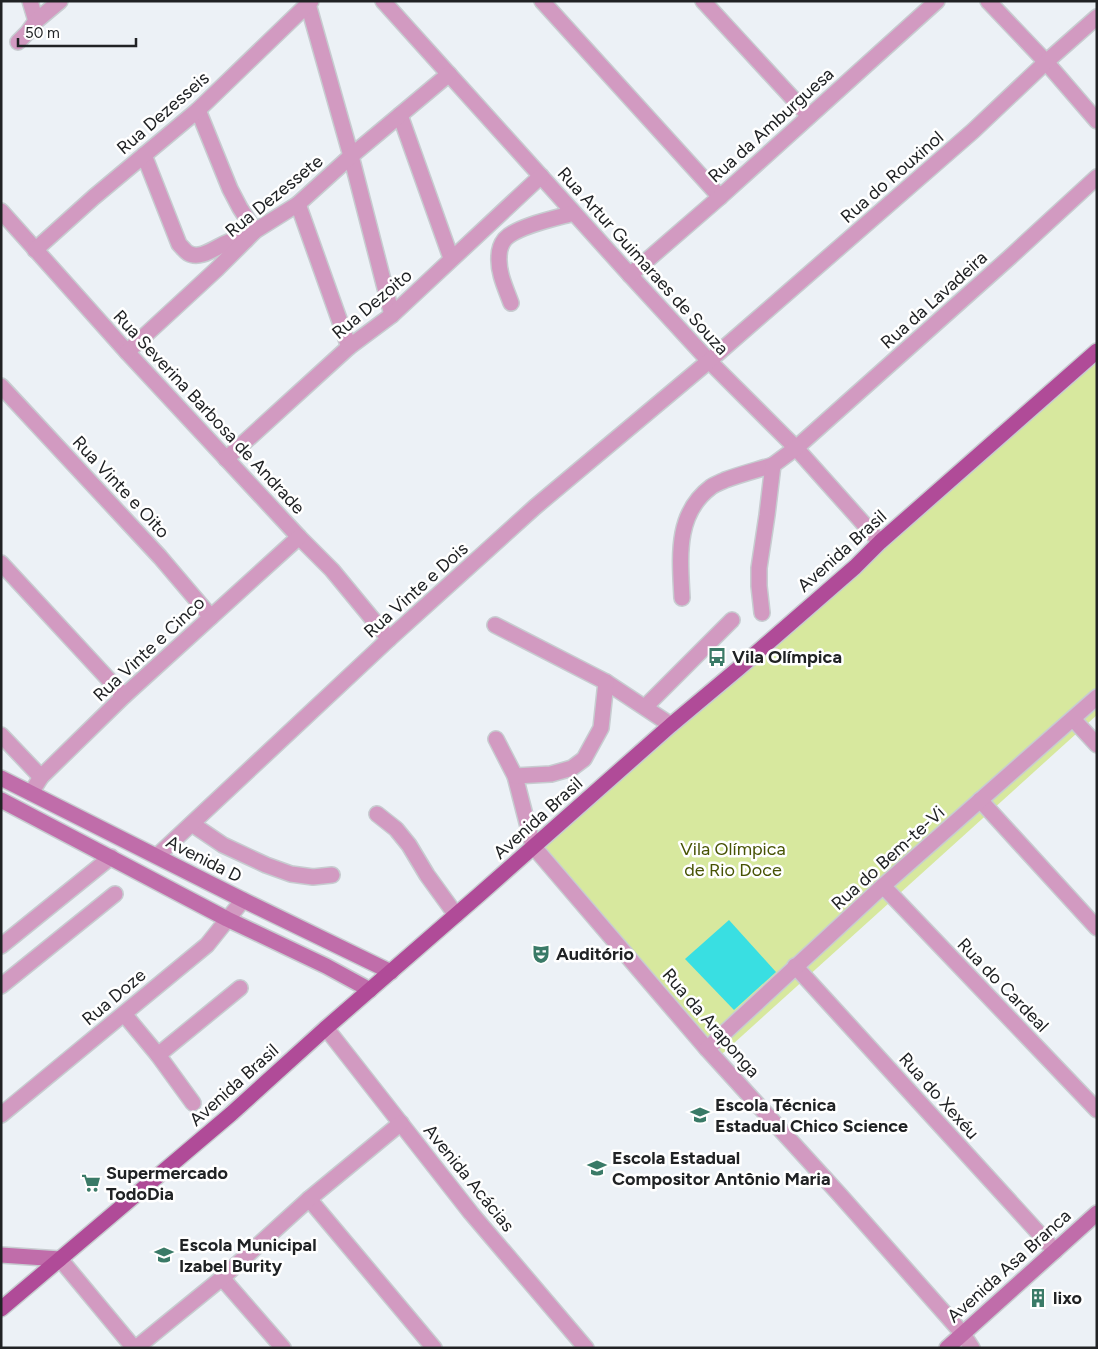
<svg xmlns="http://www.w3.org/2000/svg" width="1098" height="1349" font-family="Figtree,sans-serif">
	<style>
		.green { fill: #d7e89e }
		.water { fill: #39dfe2 }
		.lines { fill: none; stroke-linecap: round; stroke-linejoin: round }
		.street-casing { stroke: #c7ccd0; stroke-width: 18 }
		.secondary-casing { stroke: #c7ccd0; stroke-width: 18 }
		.primary-casing { stroke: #c7ccd0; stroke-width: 18 }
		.street { stroke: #d29ac1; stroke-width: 15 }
		.secondary { stroke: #c06daa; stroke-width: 15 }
		.primary { stroke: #b04b98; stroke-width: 15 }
		.labels { text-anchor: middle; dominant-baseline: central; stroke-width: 5; stroke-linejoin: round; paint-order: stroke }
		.street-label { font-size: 18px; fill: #202224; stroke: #fff }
		.poi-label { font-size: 18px; font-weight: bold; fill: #202224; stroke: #fff; text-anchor: start }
		.park-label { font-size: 18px; fill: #475304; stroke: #fff }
	</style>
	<rect width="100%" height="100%" fill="#ecf1f6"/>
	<!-- green -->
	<path class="green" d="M 1097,348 L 1097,715 L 712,1063 L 531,856 Z"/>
	<!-- water -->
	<path class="water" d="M 729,920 L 776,972 L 734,1010 L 685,959 Z"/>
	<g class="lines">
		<!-- street casing -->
		<g class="street-casing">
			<g id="street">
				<path d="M 30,1 L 36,21"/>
				<path d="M 383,1 L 630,275 L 709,361 L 796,448 L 880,542"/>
				<path d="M 542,1 L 720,197"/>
				<path d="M 703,1 L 809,116"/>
				<path d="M 988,1 L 1046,62 L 1097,121"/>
				<path d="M 308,4 L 351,156 L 392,315"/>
				<path d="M 18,42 L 28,32 L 36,21 L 60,1"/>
				<path d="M 198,110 L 230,189 L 240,208 L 255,231"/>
				<path d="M 400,115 L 451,258"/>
				<path d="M 144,155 L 179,244 C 182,247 185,251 188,253 C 203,262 223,240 238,239 C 241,238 244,239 246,240"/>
				<path d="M 298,204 L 349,347"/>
				<path d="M 1,211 L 127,352 L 299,537 L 332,570 L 389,639"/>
				<path d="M 35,250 L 94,197 L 198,110 L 311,1"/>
				<path d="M 630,275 L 720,197 L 937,1"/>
				<path d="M 511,303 C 506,289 498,273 499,257 C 499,251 501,244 505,239 C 517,226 556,218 574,213"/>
				<path d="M 127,352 L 217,269 L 255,231 L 298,204 L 351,156 L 449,74"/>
				<path d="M 1,386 L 160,557 L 211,617"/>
				<path d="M 226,459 L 349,347 L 392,315 L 541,176"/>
				<path d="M 1,563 L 124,696"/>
				<path d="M 682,598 C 680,557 675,514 711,487 C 715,484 721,482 725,480 C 741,474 757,470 773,465"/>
				<path d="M 762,613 L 759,586 L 759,568 L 767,515 L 773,465 L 796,448 L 1009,258 L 1097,177"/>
				<path d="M 495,625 L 606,682 L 671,725"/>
				<path d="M 645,707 L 732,620"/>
				<path d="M 1073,719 L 1097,745"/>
				<path d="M 1,735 L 41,777"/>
				<path d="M 496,739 L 515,776 L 533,846 L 707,1049 L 840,1195 L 963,1334 L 972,1348"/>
				<path d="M 515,776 L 551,774 L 572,768 L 584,759 L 601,728 L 606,682"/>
				<path d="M 31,793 L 41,777 L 124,696 L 299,537"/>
				<path d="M 980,800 L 1097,928"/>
				<path d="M 377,814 L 396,829 L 409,845 L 427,875 L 456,915"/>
				<path d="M 192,824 L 223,845 L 266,865 L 291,874 L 313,877 L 332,875"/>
				<path d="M 157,856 L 389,639 L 535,507 L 709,361 L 973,131 L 1046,62 L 1097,17"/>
				<path d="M 883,886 L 1097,1110"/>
				<path d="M 1,946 L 111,857"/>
				<path d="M 795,966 L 1055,1251"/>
				<path d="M 1,986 L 115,894"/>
				<path d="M 124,1014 L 158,1055 L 240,988"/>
				<path d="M 326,1028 L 471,1213 L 586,1348"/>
				<path d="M 707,1049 L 883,886 L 1097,697"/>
				<path d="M 158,1055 L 193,1103"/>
				<path d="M 1,1115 L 207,945 L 243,900"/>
				<path d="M 309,1199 L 434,1348"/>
				<path d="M 60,1259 L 134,1348"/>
				<path d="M 222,1278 L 283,1348"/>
				<path d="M 136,1348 L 222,1278 L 309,1199 L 401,1123"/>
			</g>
		</g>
		<!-- secondary casing -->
		<g class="secondary-casing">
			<g id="secondary">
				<path d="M 1,778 L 243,900 L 391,972"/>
				<path d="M 1,800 L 227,919 L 326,966 L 370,990"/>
				<path d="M 1,1255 L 60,1259"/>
				<path d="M 947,1348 L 1097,1213"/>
			</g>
		</g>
		<!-- primary casing -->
		<g class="primary-casing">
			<path id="primary" d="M 1,1309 L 231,1114 L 326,1028 L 480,894 L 671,725 L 739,668 L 855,567 L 880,542 L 1097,351"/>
		</g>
		<!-- street -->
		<use href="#street" class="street"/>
		<!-- secondary -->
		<use href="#secondary" class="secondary"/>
		<!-- primary -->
		<use href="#primary" class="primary"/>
	</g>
	<!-- icons -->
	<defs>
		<g id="bus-bare" transform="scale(1.5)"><path d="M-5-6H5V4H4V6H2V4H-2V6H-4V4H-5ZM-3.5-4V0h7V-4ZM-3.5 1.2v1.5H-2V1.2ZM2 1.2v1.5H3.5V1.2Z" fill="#3a7a67" stroke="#fff" stroke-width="2.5" paint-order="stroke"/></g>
		<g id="theatre-bare" transform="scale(1.5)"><path d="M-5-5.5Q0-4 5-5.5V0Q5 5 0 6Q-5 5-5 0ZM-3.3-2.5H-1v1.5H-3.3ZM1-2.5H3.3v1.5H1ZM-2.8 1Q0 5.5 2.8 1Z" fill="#3a7a67" stroke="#fff" stroke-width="2.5" paint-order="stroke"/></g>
		<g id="university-bare" transform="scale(1.5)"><path d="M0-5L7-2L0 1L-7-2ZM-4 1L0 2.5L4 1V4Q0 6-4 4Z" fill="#3a7a67" stroke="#fff" stroke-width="2.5" paint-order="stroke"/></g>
		<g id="school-bare" transform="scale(1.5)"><path d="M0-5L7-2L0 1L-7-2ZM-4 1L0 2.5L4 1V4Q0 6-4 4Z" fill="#3a7a67" stroke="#fff" stroke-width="2.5" paint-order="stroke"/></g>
		<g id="supermarket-bare" transform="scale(1.5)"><path d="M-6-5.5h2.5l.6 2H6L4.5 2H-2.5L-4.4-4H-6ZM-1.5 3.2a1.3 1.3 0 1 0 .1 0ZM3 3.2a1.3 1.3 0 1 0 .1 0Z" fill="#3a7a67" stroke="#fff" stroke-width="2.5" paint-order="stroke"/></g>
		<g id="building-bare" transform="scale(1.5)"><path d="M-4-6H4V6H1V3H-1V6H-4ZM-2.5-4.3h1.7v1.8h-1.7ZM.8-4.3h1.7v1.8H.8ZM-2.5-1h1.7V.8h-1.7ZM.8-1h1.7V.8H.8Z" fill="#3a7a67" stroke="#fff" stroke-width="2.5" paint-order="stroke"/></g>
	</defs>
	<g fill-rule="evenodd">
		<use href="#bus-bare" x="717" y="657"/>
		<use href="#theatre-bare" x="541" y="954"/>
		<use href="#university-bare" x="700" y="1115"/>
		<use href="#school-bare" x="597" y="1168"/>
		<use href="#supermarket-bare" x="91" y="1183"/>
		<use href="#school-bare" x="164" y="1255"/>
		<use href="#building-bare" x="1038" y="1298"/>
	</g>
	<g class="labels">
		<!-- street labels -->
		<g class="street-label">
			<text transform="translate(163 113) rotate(-41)">Rua Dezesseis</text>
			<text transform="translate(771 125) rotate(-42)">Rua da Amburguesa</text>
			<text transform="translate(892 177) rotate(-41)">Rua do Rouxinol</text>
			<text transform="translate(274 196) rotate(-39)">Rua Dezessete</text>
			<text transform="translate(643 261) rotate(48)">Rua Artur Guimaraes de Souza</text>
			<text transform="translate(934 300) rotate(-42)">Rua da Lavadeira</text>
			<text transform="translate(372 304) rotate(-40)">Rua Dezoito</text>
			<text transform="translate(209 412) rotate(47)">Rua Severina Barbosa de Andrade</text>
			<text transform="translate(121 487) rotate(47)">Rua Vinte e Oito</text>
			<text transform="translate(842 551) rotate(-42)">Avenida Brasil</text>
			<text transform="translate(416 590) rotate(-42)">Rua Vinte e Dois</text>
			<text transform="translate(149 649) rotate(-43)">Rua Vinte e Cinco</text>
			<text transform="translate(538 818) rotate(-42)">Avenida Brasil</text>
			<text transform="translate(888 858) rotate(-42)">Rua do Bem-te-Vi</text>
			<text transform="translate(204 859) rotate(27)">Avenida D</text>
			<text transform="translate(1003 985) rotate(46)">Rua do Cardeal</text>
			<text transform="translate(114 997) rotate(-40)">Rua Doze</text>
			<text transform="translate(711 1023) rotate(49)">Rua da Araponga</text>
			<text transform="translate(234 1085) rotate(-42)">Avenida Brasil</text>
			<text transform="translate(939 1096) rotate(48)">Rua do Xexéu</text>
			<text transform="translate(469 1178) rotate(51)">Avenida Acácias</text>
			<text transform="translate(1009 1266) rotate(-42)">Avenida Asa Branca</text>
		</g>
		<!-- poi labels -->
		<g class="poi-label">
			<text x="732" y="657">Vila Olímpica</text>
			<text x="556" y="954">Auditório</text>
			<text x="715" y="1105">Escola Técnica<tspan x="715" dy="21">Estadual Chico Science</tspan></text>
			<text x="612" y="1158">Escola Estadual<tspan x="612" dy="21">Compositor Antônio Maria</tspan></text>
			<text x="106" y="1173">Supermercado<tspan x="106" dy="21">TodoDia</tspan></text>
			<text x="179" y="1245">Escola Municipal<tspan x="179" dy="21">Izabel Burity</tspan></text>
			<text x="1053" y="1298">lixo</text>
		</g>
		<!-- park labels -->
		<g class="park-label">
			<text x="733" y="849">Vila Olímpica<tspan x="733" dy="21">de Rio Doce</tspan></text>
		</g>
	</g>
	<!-- border -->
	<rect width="1098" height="1349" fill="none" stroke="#202224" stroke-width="5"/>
	<!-- scale -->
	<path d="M18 38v8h118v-8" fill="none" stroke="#202224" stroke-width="2.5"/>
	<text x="25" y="38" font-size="15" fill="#202224" stroke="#ffffff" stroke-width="4" paint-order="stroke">50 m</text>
</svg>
